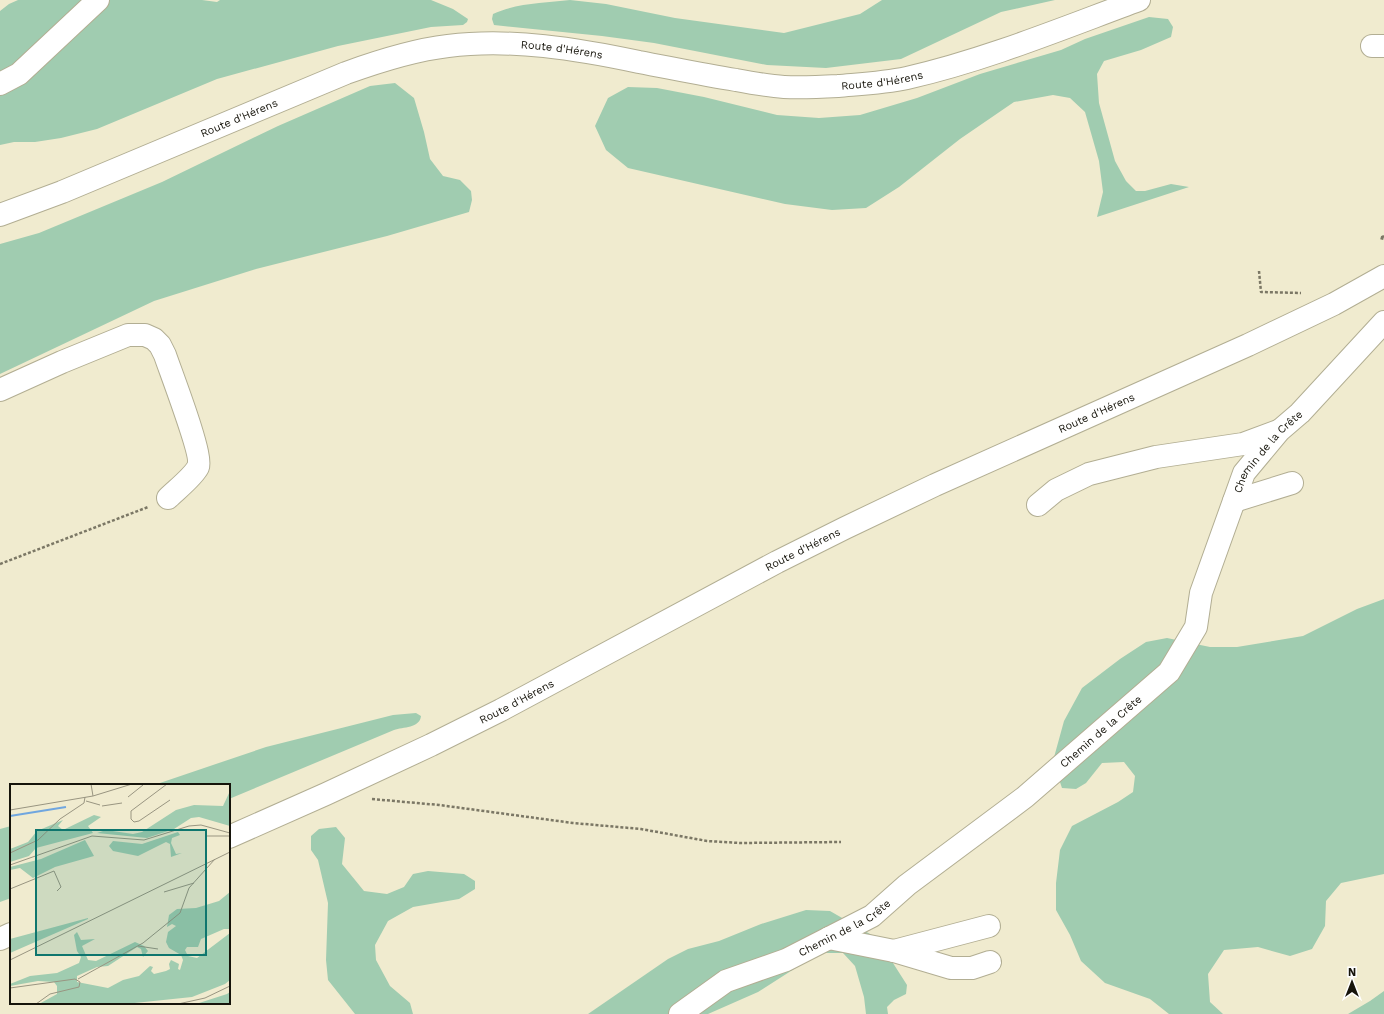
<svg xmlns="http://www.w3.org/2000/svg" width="1384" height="1014" font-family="'Work Sans',sans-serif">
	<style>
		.green { fill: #a0ccb0 }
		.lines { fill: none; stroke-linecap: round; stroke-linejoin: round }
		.minor-casing { stroke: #b2ae93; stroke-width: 24 }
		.major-casing { stroke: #b2ae93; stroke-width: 24 }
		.path { stroke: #7b7765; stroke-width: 2.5; stroke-dasharray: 3 2; stroke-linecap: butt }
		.minor { stroke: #fff; stroke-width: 22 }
		.major { stroke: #fff; stroke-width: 22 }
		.labels { text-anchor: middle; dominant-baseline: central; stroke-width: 4; stroke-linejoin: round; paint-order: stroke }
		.street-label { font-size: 11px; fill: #16140b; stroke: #fff }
		.inset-river { fill: none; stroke: #70a6df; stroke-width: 2 }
		.inset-road { fill: none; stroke: #999581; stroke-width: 1 }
		.view { fill: #0f766e; fill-opacity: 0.15; stroke: #0f766e; stroke-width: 2 }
		.inset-edge { fill: none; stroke: #16140b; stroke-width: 2 }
	</style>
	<rect width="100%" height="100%" fill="#f0ebcf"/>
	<!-- green -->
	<g class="green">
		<path d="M 18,0 L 202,0 L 217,2 L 220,0 L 431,0 L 453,9 L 468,19 L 467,22 L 463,25 L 431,27 L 338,46 L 217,79 L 97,129 L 61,138 L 35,142 L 14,142 L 0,145 L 0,11 L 9,4 Z"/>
		<path d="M 570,0 L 606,4 L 675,18 L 784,33 L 860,14 L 882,0 L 1055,0 L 1001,12 L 901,59 L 826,68 L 767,65 L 654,43 L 602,36 L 494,25 L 492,19 L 493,14 C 516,3 545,3 570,0 Z"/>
		<path d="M 1149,17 L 1168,19 L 1173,27 L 1171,37 L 1141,50 L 1104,61 L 1097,74 L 1099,103 L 1115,161 L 1126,181 L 1136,191 L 1145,191 L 1171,184 L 1189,187 L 1097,217 L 1103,192 L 1099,161 L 1085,112 L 1070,98 L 1053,95 L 1014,102 L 960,139 L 899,187 L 866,208 L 832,210 L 785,204 L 628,168 L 606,150 L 595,126 L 608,98 L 628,87 L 657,88 L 704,97 L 777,115 L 819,118 L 860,115 L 917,98 L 980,74 L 1061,50 L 1085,39 Z"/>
		<path d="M 395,83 L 414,98 L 424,132 L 430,159 L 443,176 L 460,180 L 471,191 L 472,200 L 469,212 L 387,236 L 256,269 L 154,301 L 0,374 L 0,244 L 39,233 L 162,182 L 278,126 L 370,86 Z"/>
		<path d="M 1384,599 L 1384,874 L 1341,883 L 1326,901 L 1325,926 L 1312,949 L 1290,956 L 1258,947 L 1224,950 L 1208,974 L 1210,1002 L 1223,1014 L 1169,1014 L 1150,999 L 1105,983 L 1081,961 L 1070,935 L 1056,910 L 1056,883 L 1060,850 L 1072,826 L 1118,802 L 1133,792 L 1135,776 L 1124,762 L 1102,763 L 1086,783 L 1076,789 L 1062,788 L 1053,761 L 1064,721 L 1082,688 L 1120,659 L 1146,642 L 1167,638 L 1210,647 L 1237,647 L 1303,636 L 1357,609 Z"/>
		<path d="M 416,713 L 421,716 C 420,728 403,727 394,730 L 229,799 L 229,785 L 154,785 L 266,747 L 393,715 Z"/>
		<path d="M 11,826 L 11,898 L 0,902 L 0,829 Z"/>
		<path d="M 336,827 L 345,838 L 342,864 L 364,891 L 387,894 L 404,887 L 413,874 L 428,871 L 464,874 L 475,881 L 475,889 L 459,899 L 413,907 L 388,921 L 375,945 L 376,960 L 390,986 L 410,1003 L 413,1014 L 355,1014 L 328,980 L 326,960 L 328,903 L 318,860 L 311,850 L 311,836 L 319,829 Z"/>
		<path d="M 806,910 L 830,911 L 877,938 L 907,985 L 906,994 L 894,1000 L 887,1007 L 888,1014 L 866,1014 L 864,997 L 855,966 L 843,953 L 823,953 L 794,969 L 758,992 L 708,1014 L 588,1014 L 668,959 L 688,949 L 719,941 L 761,924 Z"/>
		<path d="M 1384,991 L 1384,1014 L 1348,1014 L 1370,1001 Z"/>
	</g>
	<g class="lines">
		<!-- minor casing -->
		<g class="minor-casing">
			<g id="minor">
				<path d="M 1372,46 L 1384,46"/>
				<path d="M 0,84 L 19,74 L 98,0"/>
				<path d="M 0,390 L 62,362 L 128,335 L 145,335 L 154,339 L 160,345 L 165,355 C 171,373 203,455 198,467 C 193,477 176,490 168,498"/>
				<path d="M 1234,501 L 1292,483"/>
				<path d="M 1038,505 L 1056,490 L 1089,474 L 1156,457 L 1243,444 L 1278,431"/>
				<path d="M 829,938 L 894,951 L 951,968 L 972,968 L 990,962"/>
				<path d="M 894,951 L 989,926"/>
				<path id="s1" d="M 680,1014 L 726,981 L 786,960 L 872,916 L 907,885 L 1025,797 L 1169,672 L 1196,627 L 1201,593 L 1244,473 L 1279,431 L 1300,413 L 1384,322"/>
			</g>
		</g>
		<!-- major casing -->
		<g class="major-casing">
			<g id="major">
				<path id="s2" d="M 0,215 L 62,192 L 346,73 C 379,61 413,50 448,46 C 511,38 578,49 639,62 C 671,68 703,75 736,80 C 752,83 768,86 784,87 C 802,88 820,87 838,86 C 861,84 884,83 907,78 C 986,60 1063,28 1139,0"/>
				<path id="s3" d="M 229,837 L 326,794 L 431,745 L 501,710 L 777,562 L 845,528 L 935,485 L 1248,345 L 1334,304 L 1384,276"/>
				<path d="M 0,939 L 11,934"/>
			</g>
		</g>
		<!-- path -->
		<g class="path">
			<path d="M 1384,236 L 1380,238 L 1384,239"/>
			<path d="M 1259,271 L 1261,292 L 1301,293"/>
			<path d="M 0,564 L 148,507"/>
			<path d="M 372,799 L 439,805 L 573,823 L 641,829 L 707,841 L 740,843 L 841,842"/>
		</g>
		<!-- minor -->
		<use href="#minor" class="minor"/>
		<!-- major -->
		<use href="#major" class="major"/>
	</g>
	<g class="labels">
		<!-- street labels -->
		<g class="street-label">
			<text stroke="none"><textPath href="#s2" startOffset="594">Route d'Hérens</textPath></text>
			<text stroke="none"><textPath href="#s2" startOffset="918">Route d'Hérens</textPath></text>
			<text stroke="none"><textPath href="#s2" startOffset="258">Route d'Hérens</textPath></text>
			<text stroke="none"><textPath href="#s3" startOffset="966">Route d'Hérens</textPath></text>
			<text stroke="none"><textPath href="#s1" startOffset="847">Chemin de la Crête</textPath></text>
			<text stroke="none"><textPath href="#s3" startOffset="642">Route d'Hérens</textPath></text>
			<text stroke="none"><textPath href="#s3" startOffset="318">Route d'Hérens</textPath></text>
			<text stroke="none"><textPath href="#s1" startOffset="511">Chemin de la Crête</textPath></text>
			<text stroke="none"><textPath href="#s1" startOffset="187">Chemin de la Crête</textPath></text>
		</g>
	</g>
	<!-- overview -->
	<g transform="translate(10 784)">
		<rect width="220" height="220" fill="#f0ebcf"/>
		<path d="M 220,7 L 220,42 L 189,33 L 181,34 L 164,45 L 137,54 L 87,49 L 96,46 L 123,50 L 132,48 L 166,26 L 184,21 L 213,22 ZM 84,31 L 91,33 L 78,42 L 83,49 L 26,64 L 19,72 L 0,78 L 0,65 L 18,58 L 27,47 L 53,36 L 48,42 L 53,46 ZM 168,48 L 170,51 L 162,54 L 161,59 L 166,70 L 172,69 L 161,73 L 160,60 L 156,58 L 128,72 L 103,67 L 99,62 L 103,57 L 132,60 ZM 75,56 L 84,72 L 45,83 L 23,94 L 10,84 L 0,86 L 0,83 L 31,75 ZM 220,108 L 220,145 L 214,145 L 191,155 L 188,163 L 177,163 L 175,166 L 178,172 L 187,174 L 220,149 L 220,196 L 215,200 L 182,213 L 115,220 L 29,220 L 47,210 L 47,202 L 44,198 L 28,197 L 0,202 L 0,200 L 20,192 L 47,189 L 69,179 L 71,173 L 67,167 L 64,151 L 67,148 L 71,156 L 85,155 L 72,162 L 78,176 L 86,177 L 125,158 L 134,162 L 138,167 L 133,173 L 131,165 L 127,163 L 98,182 L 87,183 L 67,192 L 67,198 L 98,204 L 113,196 L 129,192 L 140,182 L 143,183 L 141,187 L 144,190 L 156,187 L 160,185 L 159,180 L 161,176 L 169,180 L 168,185 L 170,186 L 173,176 L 171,171 L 159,164 L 156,158 L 158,148 L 166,142 L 162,140 L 157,143 L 159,131 L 167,125 L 186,124 L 209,117 ZM 78,134 L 78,135 L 0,169 L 0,155 ZM 220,208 L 220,220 L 186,220 L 217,210 Z" fill="#a0ccb0"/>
		<path class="inset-river" d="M 0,32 L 56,23"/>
		<path class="inset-road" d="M 81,0 L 83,12M 157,0 L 121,27 L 121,35 L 124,38 L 129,37 L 160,16M 118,13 L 133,1M 76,17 L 90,21M 92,22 L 112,19M 0,26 L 83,12 L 122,0M 195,52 L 220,52M 0,69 L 28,56 L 50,35 L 74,19 L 75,13M 0,81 L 82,52 L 134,56 L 179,42 L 191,41 L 220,49M 0,105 L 44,87 L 51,103 L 47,107M 154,108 L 184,99M 128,162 L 148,165M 0,176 L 220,68M 68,195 L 133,159 L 170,129 L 179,104 L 205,75M 0,204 L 65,195 L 70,198 L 69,203 L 40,210 L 26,220M 168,220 L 195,214 L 220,202"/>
		<path class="view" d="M 26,46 L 196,46 L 196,171 L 26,171 Z"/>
		<rect width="220" height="220" class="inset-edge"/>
	</g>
	<!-- north arrow -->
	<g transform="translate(1352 982)" stroke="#ffffff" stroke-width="3" paint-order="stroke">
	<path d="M0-3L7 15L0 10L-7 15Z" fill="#16140b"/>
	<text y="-6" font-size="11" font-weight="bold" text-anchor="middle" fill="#16140b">N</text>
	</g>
</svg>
